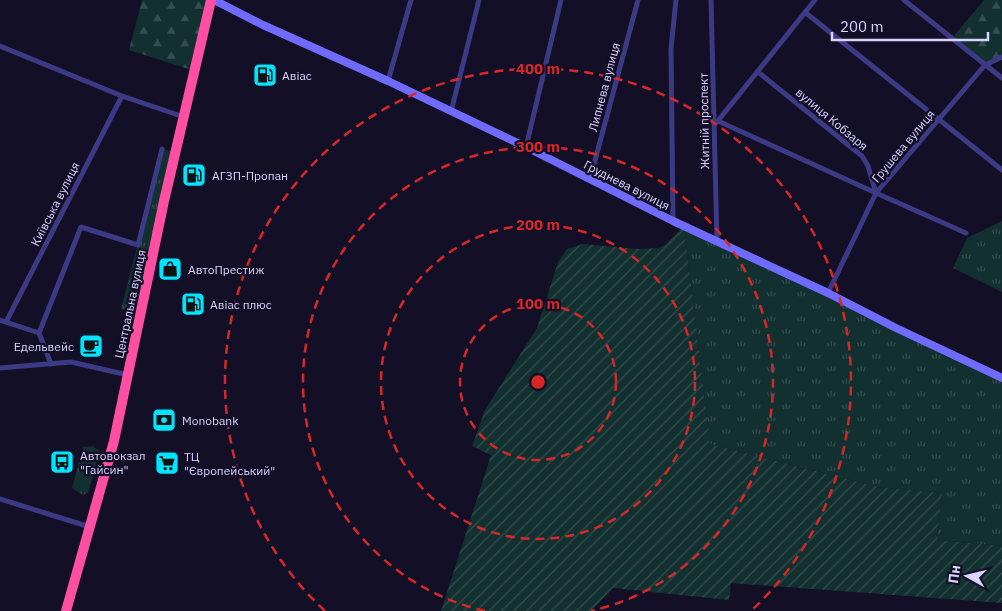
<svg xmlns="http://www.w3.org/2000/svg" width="1002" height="611" font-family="'IBM Plex Sans',sans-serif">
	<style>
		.grass { fill: url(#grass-tufts) }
		.forest { fill: url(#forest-firs) }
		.garden { fill: url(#garden-furrows) }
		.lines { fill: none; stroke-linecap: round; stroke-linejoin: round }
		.street { stroke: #3d3a85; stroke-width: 5 }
		.secondary { stroke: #6f6bff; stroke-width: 8 }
		.highway { stroke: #ff4fa3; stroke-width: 10 }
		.ring { fill: none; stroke: #d62828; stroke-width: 2.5; stroke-dasharray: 9 6 }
		.labels { text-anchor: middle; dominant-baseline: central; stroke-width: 4.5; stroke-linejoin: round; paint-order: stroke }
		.poi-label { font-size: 12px; fill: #d9d4ff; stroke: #130f26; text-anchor: start }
		.street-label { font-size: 12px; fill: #d9d4ff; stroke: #130f26 }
		.centre { fill: #d62828; stroke: #130f26; stroke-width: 2.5 }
		.ring-label { font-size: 15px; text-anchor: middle; font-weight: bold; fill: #d62828; stroke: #130f26; stroke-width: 4.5; stroke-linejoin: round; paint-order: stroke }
	</style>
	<defs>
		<pattern id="grass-tufts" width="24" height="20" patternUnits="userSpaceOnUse" patternTransform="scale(1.25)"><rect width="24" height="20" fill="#12302f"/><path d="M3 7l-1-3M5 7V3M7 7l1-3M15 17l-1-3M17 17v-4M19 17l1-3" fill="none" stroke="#344d4e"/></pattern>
		<pattern id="forest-firs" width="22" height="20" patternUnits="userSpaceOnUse" patternTransform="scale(1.25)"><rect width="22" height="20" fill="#12302f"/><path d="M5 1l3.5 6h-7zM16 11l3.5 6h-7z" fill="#344d4e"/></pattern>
		<pattern id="garden-furrows" width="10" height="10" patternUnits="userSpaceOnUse" patternTransform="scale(1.25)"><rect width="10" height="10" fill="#12302f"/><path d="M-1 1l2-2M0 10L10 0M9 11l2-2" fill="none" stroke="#344d4e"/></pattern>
	</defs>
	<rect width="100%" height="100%" fill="#130f26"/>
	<!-- grass -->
	<g class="grass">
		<path d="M 162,149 L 176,152 L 142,313 L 121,309 Z"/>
		<path d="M 1002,221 L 1002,292 L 953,268 L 967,238 Z"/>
		<path d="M 684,226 L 1002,379 L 1002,546 L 937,540 L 942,493 L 878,487 L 710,444 Z"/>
		<path d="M 93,446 L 100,451 L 88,493 L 83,495 L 72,488 L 83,447 Z"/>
	</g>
	<!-- forest -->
	<g class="forest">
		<path d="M 142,0 L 211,0 L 195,71 L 129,50 Z"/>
		<path d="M 984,0 L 1002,0 L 1002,57 L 985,65 L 952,38 Z"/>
	</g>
	<!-- garden -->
	<path class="garden" d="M 684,226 L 710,444 L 878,487 L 942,493 L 937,540 L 1002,546 L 1002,603 L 731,583 L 729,600 L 613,588 L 591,611 L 441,611 L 491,455 L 472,446 L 485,410 L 537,328 L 558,262 L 567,249 L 583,244 L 638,249 L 658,248 L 665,245 Z"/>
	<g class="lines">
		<!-- street -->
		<g class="street">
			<path d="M 711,0 L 717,242"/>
			<path d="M 904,0 L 1002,78"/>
			<path d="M 806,13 L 1002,170"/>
			<path d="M 0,46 L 122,96 L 184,117"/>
			<path d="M 758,72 L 862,156 L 868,166 L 876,193"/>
			<path d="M 388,81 L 411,0"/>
			<path d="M 451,112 L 479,0"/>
			<path d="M 718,121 L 876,193 L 966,233"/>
			<path d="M 717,122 L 815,0"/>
			<path d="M 526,147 L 561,0"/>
			<path d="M 590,179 L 638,0"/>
			<path d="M 673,221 L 671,49 L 676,0"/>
			<path d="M 828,293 L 876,193 L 985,65 L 1002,57"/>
			<path d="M 0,320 L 39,333"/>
			<path d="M 6,322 L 122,96"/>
			<path d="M 51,364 L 39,333 L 81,227 L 138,245 L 162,149"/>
			<path d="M 0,368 L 71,362 L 128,375"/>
			<path d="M 0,499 L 90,527"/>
		</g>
		<!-- secondary -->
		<path class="secondary" d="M 214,0 L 263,25 L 388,81 L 526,147 L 673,221 L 828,293 L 896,328 L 1002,378"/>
		<!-- highway -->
		<path class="highway" d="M 66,611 L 114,441 L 164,201 L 211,0"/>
	</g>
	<!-- distance rings -->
	<g class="ring">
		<circle cx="538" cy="382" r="78"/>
		<circle cx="538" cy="382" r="157"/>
		<path d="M485 611A235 235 0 1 1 591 611"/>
		<path d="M325 611A313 313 0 1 1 751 611"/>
	</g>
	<!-- icons -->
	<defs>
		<g id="fuel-square" transform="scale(1.25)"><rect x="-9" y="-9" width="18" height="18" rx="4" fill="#00e5ff" stroke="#130f26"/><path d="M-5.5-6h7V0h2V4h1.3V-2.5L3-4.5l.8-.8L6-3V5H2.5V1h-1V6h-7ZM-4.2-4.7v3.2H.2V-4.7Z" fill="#111"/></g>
		<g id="shop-square" transform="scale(1.25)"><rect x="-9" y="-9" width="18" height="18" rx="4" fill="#00e5ff" stroke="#130f26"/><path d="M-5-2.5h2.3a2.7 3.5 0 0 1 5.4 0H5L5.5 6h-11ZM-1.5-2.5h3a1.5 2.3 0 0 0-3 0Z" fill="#111"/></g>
		<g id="cafe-square" transform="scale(1.25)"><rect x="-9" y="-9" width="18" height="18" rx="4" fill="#00e5ff" stroke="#130f26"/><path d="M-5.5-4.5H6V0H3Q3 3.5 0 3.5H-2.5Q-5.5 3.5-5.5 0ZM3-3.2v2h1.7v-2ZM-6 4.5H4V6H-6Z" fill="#111"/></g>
		<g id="bank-square" transform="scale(1.25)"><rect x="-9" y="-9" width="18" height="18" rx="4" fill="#00e5ff" stroke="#130f26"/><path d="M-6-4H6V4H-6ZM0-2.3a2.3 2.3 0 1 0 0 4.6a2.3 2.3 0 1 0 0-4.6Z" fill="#111"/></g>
		<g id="bus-square" transform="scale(1.25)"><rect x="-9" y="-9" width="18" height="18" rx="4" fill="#00e5ff" stroke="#130f26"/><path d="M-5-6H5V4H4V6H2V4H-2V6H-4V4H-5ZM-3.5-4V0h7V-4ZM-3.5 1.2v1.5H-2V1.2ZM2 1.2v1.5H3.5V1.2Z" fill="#111"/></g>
		<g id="supermarket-square" transform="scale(1.25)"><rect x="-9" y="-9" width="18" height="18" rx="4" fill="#00e5ff" stroke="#130f26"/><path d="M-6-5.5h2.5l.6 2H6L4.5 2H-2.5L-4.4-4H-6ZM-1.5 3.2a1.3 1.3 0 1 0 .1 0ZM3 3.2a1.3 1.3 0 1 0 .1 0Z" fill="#111"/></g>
	</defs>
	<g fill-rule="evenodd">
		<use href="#fuel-square" x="265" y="75"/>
		<use href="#fuel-square" x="194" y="175"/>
		<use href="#shop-square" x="170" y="269"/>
		<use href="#fuel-square" x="193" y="304"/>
		<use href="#cafe-square" x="91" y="346"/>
		<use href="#bank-square" x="164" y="420"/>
		<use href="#bus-square" x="62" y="462"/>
		<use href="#supermarket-square" x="167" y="463"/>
	</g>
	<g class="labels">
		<!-- poi labels -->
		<g class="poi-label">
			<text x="282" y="75">Авіас</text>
			<text x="212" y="175">АГЗП-Пропан</text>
			<text x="188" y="269">АвтоПрестиж</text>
			<text x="210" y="304">Авіас плюс</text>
			<text x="74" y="346" text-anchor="end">Едельвейс</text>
			<text x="182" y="420">Monobank</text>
			<text x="80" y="455">Автовокзал<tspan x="80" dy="14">"Гайсин"</tspan></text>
			<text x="184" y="456">ТЦ<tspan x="184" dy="14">"Європейський"</tspan></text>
		</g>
		<!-- street labels -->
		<g class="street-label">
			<text transform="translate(604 87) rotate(-75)">Липнева вулиця</text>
			<text transform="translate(832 119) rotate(40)">вулиця Кобзаря</text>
			<text transform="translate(704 121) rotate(-91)">Житній проспект</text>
			<text transform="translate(903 146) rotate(-50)">Грушева вулиця</text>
			<text transform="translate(627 185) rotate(27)">Груднева вулиця</text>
			<text transform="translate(55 204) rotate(-63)">Київська вулиця</text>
			<text transform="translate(130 304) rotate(-78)">Центральна вулиця</text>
		</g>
	</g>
	<circle cx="538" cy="382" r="8" class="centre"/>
	<g class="ring-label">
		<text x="538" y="74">400 m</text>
		<text x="538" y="152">300 m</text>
		<text x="538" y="230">200 m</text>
		<text x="538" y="309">100 m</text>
	</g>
	<!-- north arrow -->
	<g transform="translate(967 576) rotate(278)" stroke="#130f26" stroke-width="4" paint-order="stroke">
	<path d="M0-4L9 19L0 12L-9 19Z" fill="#d9d4ff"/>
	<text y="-8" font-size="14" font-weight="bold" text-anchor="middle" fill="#d9d4ff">Пн</text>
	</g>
	<!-- scale -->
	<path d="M832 32v8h156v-8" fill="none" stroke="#d9d4ff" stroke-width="2.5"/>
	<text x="840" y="32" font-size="15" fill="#d9d4ff" stroke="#130f26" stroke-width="4" paint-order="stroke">200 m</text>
</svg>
